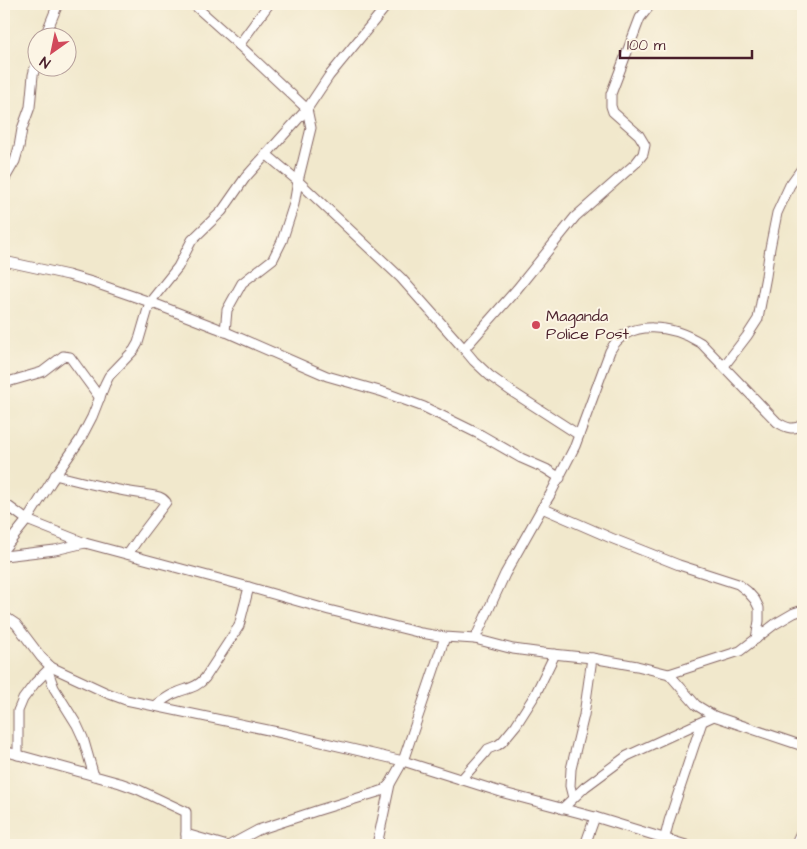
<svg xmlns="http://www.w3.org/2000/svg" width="807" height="849" font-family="'Architects Daughter',sans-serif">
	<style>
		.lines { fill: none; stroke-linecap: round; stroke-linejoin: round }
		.street-casing { stroke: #846563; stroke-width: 11 }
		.street { stroke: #fff; stroke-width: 9 }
		.poi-dot { fill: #d1495b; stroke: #fcf5e5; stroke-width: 2 }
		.labels { text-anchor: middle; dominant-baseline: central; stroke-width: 4; stroke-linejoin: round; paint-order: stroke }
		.poi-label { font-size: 16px; fill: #4a1f2b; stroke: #fcf5e5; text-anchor: start }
	</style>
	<rect width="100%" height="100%" fill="#fcf5e5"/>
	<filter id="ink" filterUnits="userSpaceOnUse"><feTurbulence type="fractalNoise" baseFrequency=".02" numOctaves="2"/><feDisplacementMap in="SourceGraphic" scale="10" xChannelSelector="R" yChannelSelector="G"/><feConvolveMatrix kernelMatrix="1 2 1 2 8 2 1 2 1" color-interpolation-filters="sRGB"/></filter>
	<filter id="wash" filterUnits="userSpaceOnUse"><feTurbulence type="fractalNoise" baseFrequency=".0096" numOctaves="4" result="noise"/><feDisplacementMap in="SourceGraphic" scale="20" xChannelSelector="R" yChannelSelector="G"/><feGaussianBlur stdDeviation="1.12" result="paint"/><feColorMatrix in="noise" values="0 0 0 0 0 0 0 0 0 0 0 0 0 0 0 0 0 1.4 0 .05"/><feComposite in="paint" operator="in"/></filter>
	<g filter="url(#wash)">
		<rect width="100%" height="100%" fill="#f1e8cc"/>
	</g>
	<g filter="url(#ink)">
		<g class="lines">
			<!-- street casing -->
			<g class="street-casing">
				<g id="street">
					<path d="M 193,4 L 239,45 L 307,109 L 329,76 L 388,4"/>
					<path d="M 44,38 L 58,4"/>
					<path d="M 239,45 L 269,4"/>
					<path d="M 266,154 L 298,181 L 401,278 L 464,349 L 474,361 L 490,376 L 514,393 L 579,435"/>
					<path d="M 4,180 L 15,161 L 19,147 L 22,129 L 30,107 L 33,75 L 38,56"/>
					<path d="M 4,261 L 68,275 L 92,282 L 150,302 L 217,328 L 327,376 L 383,392 L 424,407 L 481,435 L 521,458 L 546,469 L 560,478"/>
					<path d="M 225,332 L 227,310 L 242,283 L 273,259 L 282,241 L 294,204 L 298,181 L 311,128 L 307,109"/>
					<path d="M 464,349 L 517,289 L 575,217 L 636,163 L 643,154 L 645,145 L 639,135 L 613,112 L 611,106 L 611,94 L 640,18 L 651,4"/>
					<path d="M 724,366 L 747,336 L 758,319 L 766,276 L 770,248 L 777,213 L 790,185 L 803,167"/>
					<path d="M 4,383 L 42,372 L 63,356 L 70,357 L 100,398"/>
					<path d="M 55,475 C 85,483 114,490 144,494 C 152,496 161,495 166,502 L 163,506 L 141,535 L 128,554"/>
					<path d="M 4,503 L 27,520 L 85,543 L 249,587 L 329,610 L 421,633 L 445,637 L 475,639 L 513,649 L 543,653 L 592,658 L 637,666 L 669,674 L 740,651 L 775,624 L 794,613 L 803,610"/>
					<path d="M 542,508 L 611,538 L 679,565 L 738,584 L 747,591 L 755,600 L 759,608 L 759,621 L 756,639"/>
					<path d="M 4,549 L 27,520 L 51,482 L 80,440 L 92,417 L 105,384 L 109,376 L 134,350 L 138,343 L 150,302 L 178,267 L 192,240 L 222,211 L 245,178 L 307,109"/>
					<path d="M 4,556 L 55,550 L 85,543"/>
					<path d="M 4,616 L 16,624 L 41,657 L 51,667 L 107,693 L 126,700 L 287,734 L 403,761 L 504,793 L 595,817 L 686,845"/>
					<path d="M 475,639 L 505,574 L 542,508 L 550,495 L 575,446 L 610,351 C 628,317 674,326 701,343 L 777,422 C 786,428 794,431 803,424"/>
					<path d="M 48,671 L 54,688 L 77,725 L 83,738 L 94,776"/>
					<path d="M 669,674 L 696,705 L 714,716 L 803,746"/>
					<path d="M 155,706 C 162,701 169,695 176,693 C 187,688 197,688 205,678 L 239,626 L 249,587"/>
					<path d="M 4,751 L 120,783 L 137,789 L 186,812 L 186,845"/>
					<path d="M 18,755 L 18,711 L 23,699 L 35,683 L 51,667"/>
					<path d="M 461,780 L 485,753 L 488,749 L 498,745 L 502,742 L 516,725 L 535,695 L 555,654"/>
					<path d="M 573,798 L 570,786 L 571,769 L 584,715 L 592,658"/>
					<path d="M 562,809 L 585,787 L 627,756 L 714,716"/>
					<path d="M 186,834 L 224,845"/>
					<path d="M 230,845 L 258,830 L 319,810 L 378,792 L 384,790 L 390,784"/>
					<path d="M 377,845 L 390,784 L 403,761 L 445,637"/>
					<path d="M 585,845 L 595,817"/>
					<path d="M 663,845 L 669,821 L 702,722"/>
					<path d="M 795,845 L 803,828"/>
				</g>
			</g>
			<!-- street -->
			<use href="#street" class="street"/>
		</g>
	</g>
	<!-- markers -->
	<circle class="poi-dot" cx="536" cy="325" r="5"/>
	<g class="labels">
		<!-- poi labels -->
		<g class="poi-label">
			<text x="546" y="316">Maganda<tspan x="546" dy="18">Police Post</tspan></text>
		</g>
	</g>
	<!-- margin -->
	<rect width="807" height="849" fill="none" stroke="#fcf5e5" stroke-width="20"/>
	<!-- north arrow -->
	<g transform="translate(52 52) rotate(213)"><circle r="24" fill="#fcf5e5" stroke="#b59f9b"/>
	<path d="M0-4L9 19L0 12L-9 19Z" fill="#d1495b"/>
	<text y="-8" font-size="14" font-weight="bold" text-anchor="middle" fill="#4a1f2b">N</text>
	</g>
	<!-- scale -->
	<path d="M620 50v8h132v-8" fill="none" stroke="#4a1f2b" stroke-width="2.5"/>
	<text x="627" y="50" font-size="15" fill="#4a1f2b" stroke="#fcf5e5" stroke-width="4" paint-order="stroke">100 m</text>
</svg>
